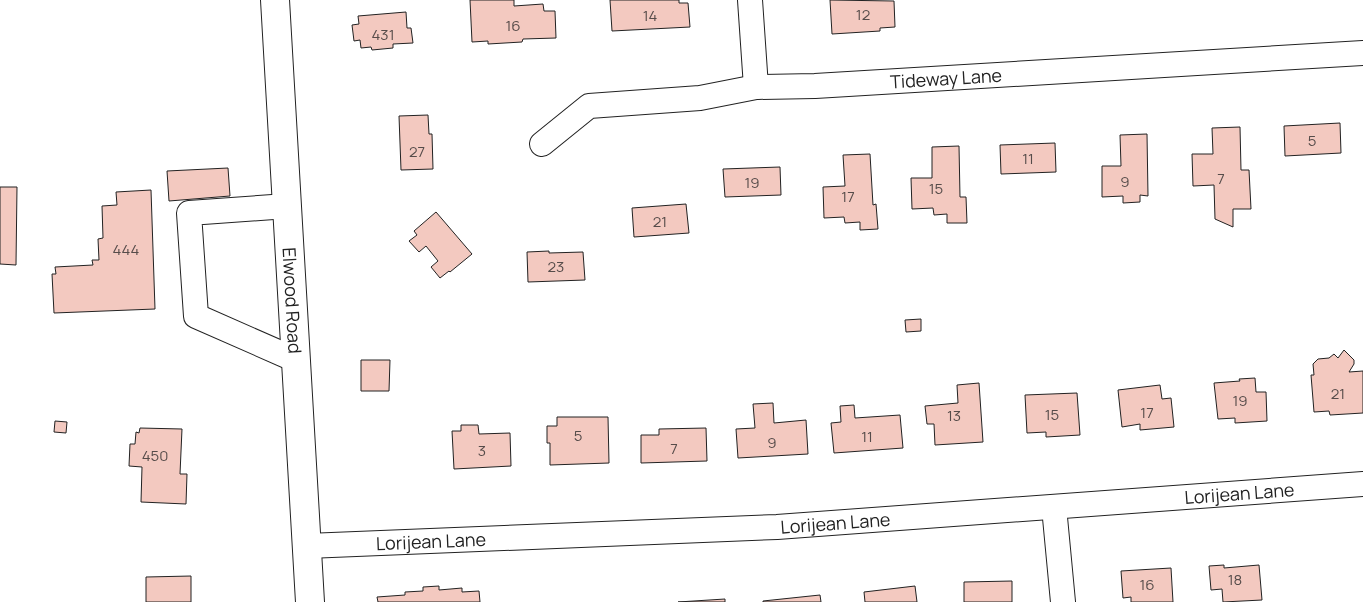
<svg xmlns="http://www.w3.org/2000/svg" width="1363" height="602" font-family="Manrope,sans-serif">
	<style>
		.building { fill: #f3c9c0; stroke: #222 }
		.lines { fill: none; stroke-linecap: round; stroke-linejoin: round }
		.minor-casing { stroke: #222; stroke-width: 26 }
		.major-casing { stroke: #222; stroke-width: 30 }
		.minor { stroke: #fff; stroke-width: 24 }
		.major { stroke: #fff; stroke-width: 28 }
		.labels { text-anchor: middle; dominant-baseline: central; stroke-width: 4; stroke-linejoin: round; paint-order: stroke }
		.number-label { font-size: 15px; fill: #564c4a }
		.street-label { font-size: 18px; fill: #222; stroke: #fff }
	</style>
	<rect width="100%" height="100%" fill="#fff"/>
	<!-- building -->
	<g class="building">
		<path d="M 470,0 L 514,0 L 514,6 L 543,4 L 544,11 L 555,11 L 556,38 L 523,39 L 522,42 L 488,44 L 488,41 L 472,42 Z"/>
		<path d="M 610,0 L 679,0 L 679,3 L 688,3 L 690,27 L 612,31 Z"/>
		<path d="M 830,0 L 894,1 L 895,27 L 880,28 L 880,31 L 832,34 Z"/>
		<path d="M 406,12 L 407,28 L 411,28 L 413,43 L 393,44 L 393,48 L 372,50 L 371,47 L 361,48 L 360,40 L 354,41 L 352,25 L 359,24 L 358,16 Z"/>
		<path d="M 428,115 L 429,134 L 432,134 L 433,169 L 401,170 L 399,116 Z"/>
		<path d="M 1340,123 L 1341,153 L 1285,156 L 1284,126 Z"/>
		<path d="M 1240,127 L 1241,170 L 1249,170 L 1251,209 L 1233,209 L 1233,227 L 1215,219 L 1214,185 L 1193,186 L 1192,154 L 1213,154 L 1212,128 Z"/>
		<path d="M 1147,134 L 1148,196 L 1140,195 L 1140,202 L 1123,203 L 1123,196 L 1102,197 L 1102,166 L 1121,166 L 1120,135 Z"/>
		<path d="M 1055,143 L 1056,172 L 1001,174 L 1000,145 Z"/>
		<path d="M 959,146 L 960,197 L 966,197 L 967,223 L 947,223 L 947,214 L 934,215 L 933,208 L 912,209 L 911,178 L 932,178 L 932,147 Z"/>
		<path d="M 870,154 L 873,205 L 876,204 L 878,229 L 860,230 L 860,222 L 845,223 L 844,217 L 824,218 L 823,187 L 845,186 L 843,155 Z"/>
		<path d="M 780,167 L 781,195 L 725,197 L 723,169 Z"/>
		<path d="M 228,168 L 230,196 L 169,201 L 167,171 Z"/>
		<path d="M 0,187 L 17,187 L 16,265 L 0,264 Z"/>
		<path d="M 151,190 L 155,309 L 54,313 L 52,274 L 56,274 L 55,267 L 93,265 L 92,260 L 99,260 L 98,239 L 103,238 L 102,206 L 117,205 L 116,192 Z"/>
		<path d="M 686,204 L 689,233 L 634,237 L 632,208 Z"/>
		<path d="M 436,212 L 472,254 L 450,272 L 449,271 L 440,278 L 431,267 L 438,261 L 426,246 L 419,252 L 409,241 L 417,235 L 414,231 Z"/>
		<path d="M 549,251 L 549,253 L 583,252 L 585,280 L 528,282 L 527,252 Z"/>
		<path d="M 921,319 L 921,331 L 906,332 L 905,320 Z"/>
		<path d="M 1344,350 L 1354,360 L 1354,364 L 1349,372 L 1363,371 L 1363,413 L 1330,415 L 1329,411 L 1314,412 L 1311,375 L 1314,375 L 1313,364 L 1318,359 L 1329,358 L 1334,354 L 1338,358 Z"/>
		<path d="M 361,360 L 390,360 L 389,391 L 361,391 Z"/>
		<path d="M 1255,378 L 1256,392 L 1266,392 L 1267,421 L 1235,423 L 1235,418 L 1218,419 L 1214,383 L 1240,381 L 1239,379 Z"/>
		<path d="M 979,383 L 983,442 L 935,445 L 934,424 L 927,424 L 925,406 L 958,403 L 957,385 Z"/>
		<path d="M 1160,385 L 1162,399 L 1171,398 L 1174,427 L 1140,430 L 1140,424 L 1122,427 L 1118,390 Z"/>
		<path d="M 1077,393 L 1080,435 L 1046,437 L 1046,432 L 1027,433 L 1025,395 Z"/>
		<path d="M 773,403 L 774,423 L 806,420 L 808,454 L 738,458 L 736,429 L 755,428 L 753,404 Z"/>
		<path d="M 854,405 L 855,418 L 900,415 L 903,448 L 834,453 L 831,423 L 841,422 L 840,406 Z"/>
		<path d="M 557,417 L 608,417 L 609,463 L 550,465 L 550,443 L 547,443 L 547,426 L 557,426 Z"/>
		<path d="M 55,421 L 67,422 L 66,433 L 54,432 Z"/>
		<path d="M 461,425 L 478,425 L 479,434 L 510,433 L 511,466 L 454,469 L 452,431 L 461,431 Z"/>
		<path d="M 140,428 L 182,429 L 180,474 L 187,474 L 186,504 L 141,502 L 142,467 L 129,466 L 130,444 L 135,444 L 136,432 L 139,433 Z"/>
		<path d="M 706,428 L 707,461 L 641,463 L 641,435 L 659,435 L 659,429 Z"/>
		<path d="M 1224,565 L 1224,568 L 1259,565 L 1262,600 L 1223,602 L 1222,589 L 1211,590 L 1209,566 Z"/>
		<path d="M 1171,568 L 1173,602 L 1131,602 L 1131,597 L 1123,598 L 1121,571 Z"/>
		<path d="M 191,576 L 191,602 L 146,602 L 146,577 Z"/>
		<path d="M 1012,581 L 1012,602 L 964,602 L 964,582 Z"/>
		<path d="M 439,586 L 439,590 L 462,588 L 462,592 L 479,591 L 480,602 L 378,602 L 377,597 L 405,595 L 405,592 L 423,591 L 423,587 Z"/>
		<path d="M 915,586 L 917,602 L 865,602 L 864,592 Z"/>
		<path d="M 820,595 L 821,602 L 763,602 L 763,601 Z"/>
		<path d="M 725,599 L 725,602 L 678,602 Z"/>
	</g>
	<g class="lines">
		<!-- minor casing -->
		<g class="minor-casing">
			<g id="minor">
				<path d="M 750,0 L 756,87"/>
				<path id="s1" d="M 542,144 L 589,106 L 700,98 L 756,87 L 815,86 L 1363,53"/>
				<path d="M 287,206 L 189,213 L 196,316 L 296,360"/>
				<path d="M 1054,507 L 1063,602"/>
				<path id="s2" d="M 307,546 L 777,527 L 1363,484"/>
			</g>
		</g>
		<!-- major casing -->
		<g class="major-casing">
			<g id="major">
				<path id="s3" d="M 275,0 L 310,602"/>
			</g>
		</g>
		<!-- minor -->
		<use href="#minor" class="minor"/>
		<!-- major -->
		<use href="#major" class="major"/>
	</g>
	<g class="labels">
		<!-- number labels -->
		<g class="number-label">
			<text x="863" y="14">12</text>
			<text x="650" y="15">14</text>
			<text x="513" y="25">16</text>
			<text x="383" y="34">431</text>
			<text x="1312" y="140">5</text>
			<text x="417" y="151">27</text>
			<text x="1028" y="158">11</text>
			<text x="1221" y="178">7</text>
			<text x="1125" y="181">9</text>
			<text x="752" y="182">19</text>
			<text x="936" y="188">15</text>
			<text x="848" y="196">17</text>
			<text x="660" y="221">21</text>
			<text x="126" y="249">444</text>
			<text x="556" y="266">23</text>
			<text x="1338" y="393">21</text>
			<text x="1240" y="400">19</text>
			<text x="1147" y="412">17</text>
			<text x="1052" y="414">15</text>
			<text x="954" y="415">13</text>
			<text x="578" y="435">5</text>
			<text x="867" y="436">11</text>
			<text x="772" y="442">9</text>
			<text x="674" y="448">7</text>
			<text x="482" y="450">3</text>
			<text x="155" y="455">450</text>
			<text x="1235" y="579">18</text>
			<text x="1147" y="584">16</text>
		</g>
		<!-- street labels -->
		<g class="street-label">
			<text stroke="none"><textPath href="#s1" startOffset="419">Tideway Lane</textPath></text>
			<text stroke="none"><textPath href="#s3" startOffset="301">Elwood Road</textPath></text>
			<text stroke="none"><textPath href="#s2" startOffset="934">Lorijean Lane</textPath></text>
			<text stroke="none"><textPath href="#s2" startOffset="529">Lorijean Lane</textPath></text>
			<text stroke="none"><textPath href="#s2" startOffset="124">Lorijean Lane</textPath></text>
		</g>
	</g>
</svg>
